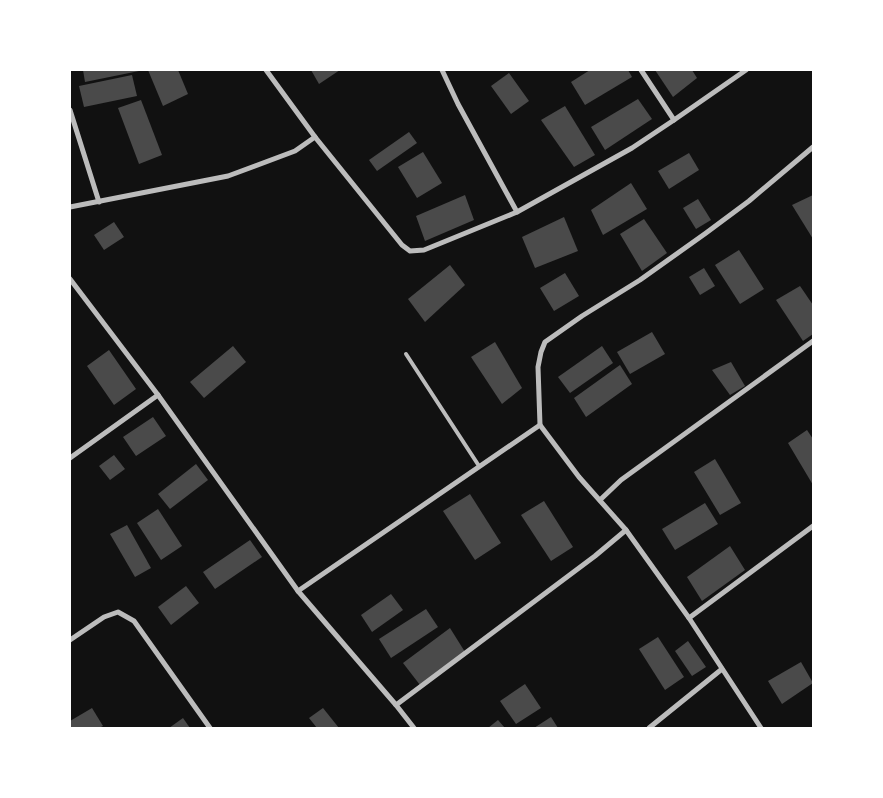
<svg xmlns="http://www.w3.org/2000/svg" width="883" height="798" font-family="'Sofia Sans Condensed',sans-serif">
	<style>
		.building { fill: #4a4a4a }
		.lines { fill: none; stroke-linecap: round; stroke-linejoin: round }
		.service { stroke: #bcbcbc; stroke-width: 4 }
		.minor { stroke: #bcbcbc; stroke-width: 5 }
	</style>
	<rect width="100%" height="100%" fill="#111"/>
	<!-- building -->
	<g class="building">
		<path d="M 83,70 L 138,70 L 139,71 L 85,82 Z"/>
		<path d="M 148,70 L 178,70 L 188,94 L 163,106 Z"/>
		<path d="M 311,70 L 340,70 L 319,84 Z"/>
		<path d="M 590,70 L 628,70 L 632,77 L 585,105 L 571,82 Z"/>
		<path d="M 655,70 L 692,70 L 697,78 L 673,97 Z"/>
		<path d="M 509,73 L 529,101 L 511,114 L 491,86 Z"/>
		<path d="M 132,75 L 137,96 L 84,107 L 79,86 Z"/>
		<path d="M 638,99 L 652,119 L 605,150 L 591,127 Z"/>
		<path d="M 141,100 L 162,155 L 139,164 L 118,108 Z"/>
		<path d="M 565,106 L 595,155 L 574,167 L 541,120 Z"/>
		<path d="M 409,132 L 417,143 L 377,171 L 369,160 Z"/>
		<path d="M 423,152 L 442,183 L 417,198 L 398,167 Z"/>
		<path d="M 689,153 L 699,170 L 669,189 L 658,171 Z"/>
		<path d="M 631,183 L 647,209 L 603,235 L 591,210 Z"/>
		<path d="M 465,195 L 474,220 L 425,241 L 416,216 Z"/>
		<path d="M 813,195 L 813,239 L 792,205 Z"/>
		<path d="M 698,199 L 711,220 L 696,229 L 683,208 Z"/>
		<path d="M 564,217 L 578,251 L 535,268 L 522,237 Z"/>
		<path d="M 644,219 L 667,253 L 642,271 L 620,234 Z"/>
		<path d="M 114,222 L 124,237 L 104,250 L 94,235 Z"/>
		<path d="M 739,250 L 764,289 L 740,304 L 715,265 Z"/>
		<path d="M 450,265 L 465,285 L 425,322 L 408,299 Z"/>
		<path d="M 704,268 L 715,286 L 700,295 L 689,277 Z"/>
		<path d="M 565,273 L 579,296 L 554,311 L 540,288 Z"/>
		<path d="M 800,286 L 813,305 L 813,334 L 803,341 L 776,300 Z"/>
		<path d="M 652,332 L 665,354 L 630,374 L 617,352 Z"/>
		<path d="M 495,342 L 522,388 L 502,404 L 471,357 Z"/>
		<path d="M 233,346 L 246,362 L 204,398 L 190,382 Z"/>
		<path d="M 602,346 L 613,363 L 570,393 L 558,377 Z"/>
		<path d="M 109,350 L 136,389 L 114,405 L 87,366 Z"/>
		<path d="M 731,362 L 745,386 L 730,395 L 712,370 Z"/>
		<path d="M 620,365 L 632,384 L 586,417 L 574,398 Z"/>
		<path d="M 153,417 L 166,436 L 136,456 L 123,437 Z"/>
		<path d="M 807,430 L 813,439 L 813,485 L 788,443 Z"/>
		<path d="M 114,455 L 125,469 L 110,480 L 99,466 Z"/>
		<path d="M 715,459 L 741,503 L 720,515 L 694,472 Z"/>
		<path d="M 196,464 L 208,480 L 170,509 L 158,494 Z"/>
		<path d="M 470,494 L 501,543 L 475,560 L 443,511 Z"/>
		<path d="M 544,501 L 573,547 L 551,561 L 521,515 Z"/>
		<path d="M 705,503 L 718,524 L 675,550 L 662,529 Z"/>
		<path d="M 158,509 L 182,546 L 161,560 L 137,523 Z"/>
		<path d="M 127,525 L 151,568 L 135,577 L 110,534 Z"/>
		<path d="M 250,540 L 262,557 L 215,589 L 203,572 Z"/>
		<path d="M 730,546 L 745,570 L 702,601 L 687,577 Z"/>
		<path d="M 186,586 L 199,603 L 171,625 L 158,607 Z"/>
		<path d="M 391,594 L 403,610 L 372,632 L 361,615 Z"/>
		<path d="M 426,609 L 438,627 L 391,658 L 379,639 Z"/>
		<path d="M 450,628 L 465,652 L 420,685 L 403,663 Z"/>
		<path d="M 658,637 L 684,677 L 665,690 L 639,649 Z"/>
		<path d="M 688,641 L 706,667 L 692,676 L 675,651 Z"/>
		<path d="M 801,662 L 813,683 L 782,704 L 768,681 Z"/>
		<path d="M 525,684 L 541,708 L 516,724 L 500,701 Z"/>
		<path d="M 92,708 L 103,726 L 99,728 L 70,728 L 70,721 Z"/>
		<path d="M 323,708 L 339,728 L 317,728 L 309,718 Z"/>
		<path d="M 551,717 L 558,728 L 534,728 Z"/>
		<path d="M 183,718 L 190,728 L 169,728 Z"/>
		<path d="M 498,720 L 505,728 L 488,728 Z"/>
	</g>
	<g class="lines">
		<!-- service -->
		<path class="service" d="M 406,354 L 479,466"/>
		<!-- minor -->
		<g class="minor">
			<path d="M 266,70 L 315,137 L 402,245 L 410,251 L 424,250 L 517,212 L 632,148 L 674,120 L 746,70"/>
			<path d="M 442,70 L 458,104 L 517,212"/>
			<path d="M 641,70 L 674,120"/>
			<path d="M 70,110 L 99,202"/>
			<path d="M 70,207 L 228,176 L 295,151 L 315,137"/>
			<path d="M 70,279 L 158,395 L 298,591 L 396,705 L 414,728"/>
			<path d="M 70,458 L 158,395"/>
			<path d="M 600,500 L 621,480 L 813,341"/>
			<path d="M 298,591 L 540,425"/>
			<path d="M 689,618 L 813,526"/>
			<path d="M 70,640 L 104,617 L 118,612 L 134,621 L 210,728"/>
			<path d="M 396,705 L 595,556 L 626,530"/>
			<path d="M 649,728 L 722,669"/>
			<path d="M 761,728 L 689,618 L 626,530 L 579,477 L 540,425 L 538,367 L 541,352 L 545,342 L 582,316 L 640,280 L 706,233 L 749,201 L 813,147"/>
		</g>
	</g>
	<!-- border -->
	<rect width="883" height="798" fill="none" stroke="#ffffff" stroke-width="142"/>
</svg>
